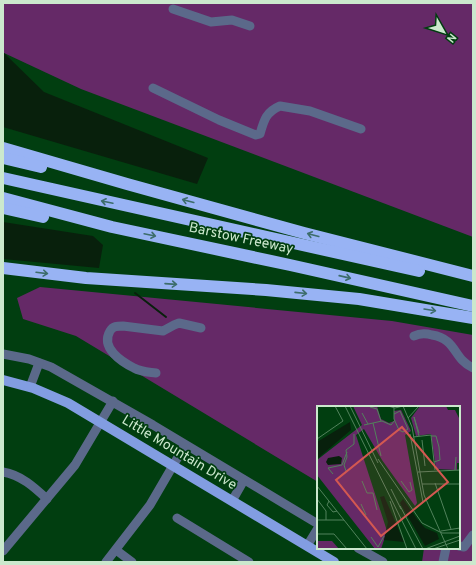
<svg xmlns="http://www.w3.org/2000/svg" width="476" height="565" font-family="Overpass,sans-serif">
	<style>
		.green { fill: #652967 }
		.water { fill: #08200c }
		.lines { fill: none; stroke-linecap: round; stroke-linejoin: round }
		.stream { stroke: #08200c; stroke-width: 2 }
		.minor { stroke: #5b698a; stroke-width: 9 }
		.major { stroke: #829de1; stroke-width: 10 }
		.highway { stroke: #98b3f4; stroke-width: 12 }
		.oneway { stroke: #3d6d6b }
		.labels { text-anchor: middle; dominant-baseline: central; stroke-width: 3.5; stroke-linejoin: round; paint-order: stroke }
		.street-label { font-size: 14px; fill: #cbe8cd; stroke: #013e10 }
		.inset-road { fill: none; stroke: #52825c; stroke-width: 1 }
		.view { fill: #d35851; fill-opacity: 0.15; stroke: #d35851; stroke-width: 2 }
		.inset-edge { fill: none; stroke: #cbe8cd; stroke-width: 2 }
	</style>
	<rect width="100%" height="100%" fill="#013e10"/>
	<!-- green -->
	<g class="green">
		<path d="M 3,3 L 473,3 L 473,237 L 81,89 L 4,53 Z"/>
		<path d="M 40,287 L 392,321 L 473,335 L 473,562 L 422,562 L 424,548 L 459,548 L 459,407 L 318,407 L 318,482 L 76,336 L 23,319 L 17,298 Z"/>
	</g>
	<!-- water -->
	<g class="water">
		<path d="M 3,52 L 44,92 L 208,158 L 197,184 L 3,127 Z"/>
		<path d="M 3,222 L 93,236 L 103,245 L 99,268 L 3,259 Z"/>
	</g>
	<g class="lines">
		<!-- stream -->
		<path class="stream" d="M 135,293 L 166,317"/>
		<!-- minor -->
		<g class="minor">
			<path d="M 173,9 L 211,22 L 232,20 L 250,26"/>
			<path d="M 153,88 L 219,120 L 256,135 L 260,134 C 264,120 266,112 280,106 L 310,111 L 361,129"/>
			<path d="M 414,336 C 420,333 425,333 432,335 C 457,339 453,359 473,368"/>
			<path d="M 3,354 L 29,359 L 51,367 L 153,425 L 318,524"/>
			<path d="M 156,373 C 149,372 141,372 134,368 C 122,362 100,348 110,331 C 113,326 117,326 123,326 L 163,331 L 174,325 L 179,323 L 201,328"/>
			<path d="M 30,387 L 39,363"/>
			<path d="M 3,472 C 21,475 34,487 47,499"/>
			<path d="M 232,501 L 244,480"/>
			<path d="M 177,518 L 249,562"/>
			<path d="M 307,546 L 318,528"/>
			<path d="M 459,546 L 464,547 L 473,535"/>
			<path d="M 358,548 L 383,562"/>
			<path d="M 116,550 L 132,562"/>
			<path d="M 3,551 L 75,465 L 113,401"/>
			<path d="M 106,562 L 150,505 L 185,445"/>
			<path d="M 443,562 L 446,548"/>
		</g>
		<!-- major -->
		<path class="major" d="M 3,380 L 33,388 L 68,403 L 334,562"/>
		<!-- highway -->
		<g class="highway">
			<path d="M 3,148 L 127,184 L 304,233 L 473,276"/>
			<path d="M 3,158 L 41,167"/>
			<path d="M 3,178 L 419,271"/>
			<path d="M 3,198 L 112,227 L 290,265 L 473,306"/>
			<path d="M 3,208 L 43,217"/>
			<path d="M 3,268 L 86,278 L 266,290 L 359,299 L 473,318"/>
		</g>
	</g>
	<!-- one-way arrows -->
	<defs><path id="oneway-shaft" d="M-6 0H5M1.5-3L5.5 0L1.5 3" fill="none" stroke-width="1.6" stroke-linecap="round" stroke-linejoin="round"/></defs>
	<g class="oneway">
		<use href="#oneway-shaft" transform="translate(188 201) rotate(-165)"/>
		<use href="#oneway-shaft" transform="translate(107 202) rotate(-168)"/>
		<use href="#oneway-shaft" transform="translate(150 235) rotate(12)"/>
		<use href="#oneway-shaft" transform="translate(313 235) rotate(-165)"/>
		<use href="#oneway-shaft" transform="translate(42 273) rotate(7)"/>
		<use href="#oneway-shaft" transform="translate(345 277) rotate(13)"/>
		<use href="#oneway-shaft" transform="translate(171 284) rotate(4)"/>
		<use href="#oneway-shaft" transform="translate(301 293) rotate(6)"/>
		<use href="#oneway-shaft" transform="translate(430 310) rotate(9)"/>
	</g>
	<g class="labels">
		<!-- street labels -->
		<g class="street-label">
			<text transform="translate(241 239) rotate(12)">Barstow Freeway</text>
			<text transform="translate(179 453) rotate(31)">Little Mountain Drive</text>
		</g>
	</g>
	<!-- overview -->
	<g transform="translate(317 406)">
		<rect width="143" height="143" fill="#013e10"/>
		<path d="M 36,0 L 60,0 L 64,13 L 72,17 L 77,15 L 77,5 L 84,4 L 94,25 L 88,29 L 100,97 L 98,100 L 65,54 L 47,23 L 39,29 L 70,125 L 64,143 L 58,143 L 0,69 L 0,54 L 45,19 ZM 103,0 L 129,0 L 131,4 L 138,4 L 143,14 L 143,57 L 140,57 L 140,64 L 119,63 L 114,28 L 99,30 L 94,12 ZM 0,135 L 15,135 L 22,143 L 0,143 Z" fill="#652967"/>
		<path d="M 33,16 L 34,24 L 0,53 L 0,36 ZM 22,50 L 25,52 L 24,58 L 11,59 L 9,56 L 11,52 ZM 67,90 L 87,136 L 67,134 L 71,116 L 63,91 ZM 86,93 L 100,113 L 108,122 L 120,127 L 122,133 L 108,140 L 83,97 Z" fill="#08200c"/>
		<path class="inset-road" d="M 28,0 L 99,143M 33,0 L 61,57M 71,0 L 78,2 L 86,0M 86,0 L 95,21 L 107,89 L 131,143M 53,1 L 60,3 L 64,15M 45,7 L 51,18M 77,8 L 83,5 L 91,23 L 86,26 L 82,24 L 77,13 L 77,2M 91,12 L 102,0M 56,17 L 64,50M 47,19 L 65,15 L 74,19 L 78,14M 102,27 L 97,11 L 102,30M 93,28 L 106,96M 114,30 L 119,30 L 122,41 L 123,54 L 117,56M 96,31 L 114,29 L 118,64M 0,33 L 26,15 L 18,0M 105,34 L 108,60M 61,53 L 105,117 L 125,127 L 143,127M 138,64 L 139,51M 29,65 L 27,59 L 30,51 L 29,44 L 37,38 L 37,28M 101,66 L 143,64M 16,68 L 11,62 L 25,59 L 30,46M 45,75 L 50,87 L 56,87 L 60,104M 84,75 L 92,86 L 95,84 L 93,76M 118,77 L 134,123M 105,78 L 143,78M 0,80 L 50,143M 74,83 L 84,103M 0,93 L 9,105 L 9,114M 12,95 L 10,99 L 16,106 L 20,105M 73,95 L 90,143M 44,98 L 49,109M 83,100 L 106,143M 0,114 L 27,114M 124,125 L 143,122M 0,128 L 17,128 L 30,143M 54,131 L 61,141 L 67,130M 108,143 L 143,130M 116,143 L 143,134"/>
		<path class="view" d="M 85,21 L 131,76 L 64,130 L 19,74 Z"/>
		<rect width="143" height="143" class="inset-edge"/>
	</g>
	<!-- border -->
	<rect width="476" height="565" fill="none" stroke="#cbe8cd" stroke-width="8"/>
	<!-- north arrow -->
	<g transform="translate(444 32) rotate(129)" stroke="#013e10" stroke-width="3" paint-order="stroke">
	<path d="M0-3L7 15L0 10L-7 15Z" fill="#cbe8cd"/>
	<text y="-6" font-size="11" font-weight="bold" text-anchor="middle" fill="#cbe8cd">N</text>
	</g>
</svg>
